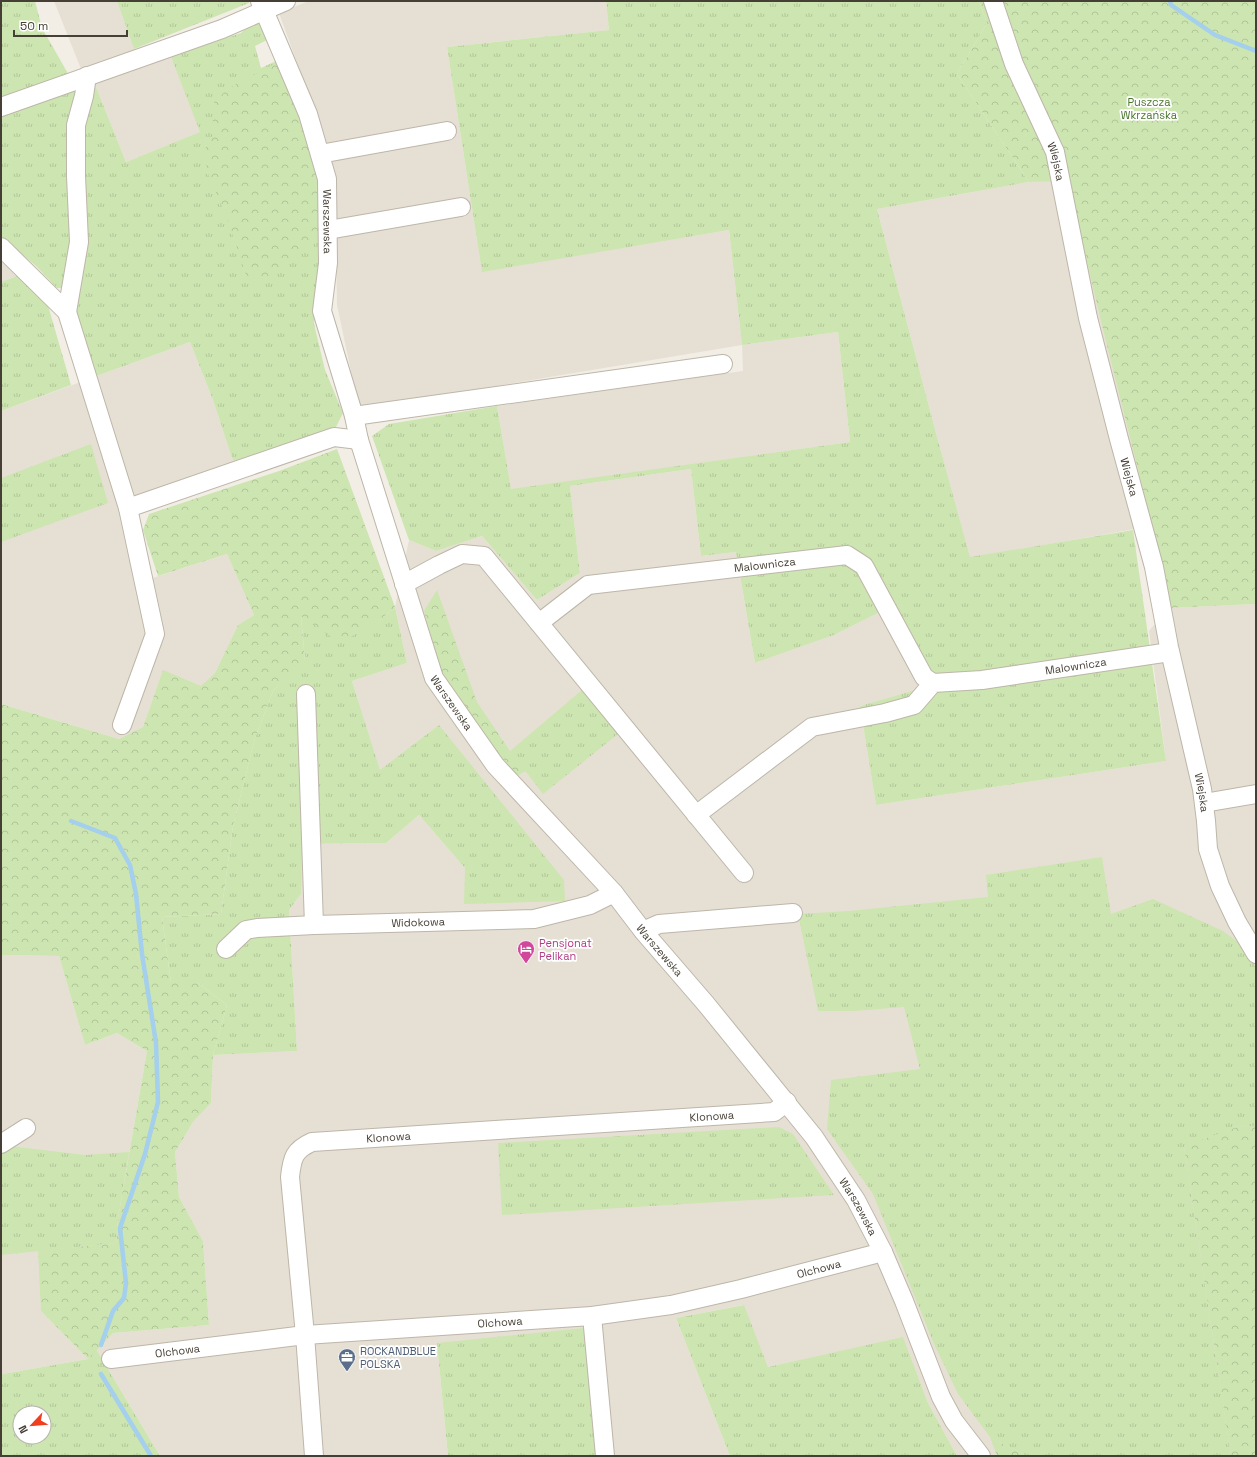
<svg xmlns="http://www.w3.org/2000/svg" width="1257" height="1457" font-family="'Space Grotesk',sans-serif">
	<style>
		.residential { fill: #e6e0d4 }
		.grass { fill: url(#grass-tufts); fill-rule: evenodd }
		.forest { fill: url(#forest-crowns) }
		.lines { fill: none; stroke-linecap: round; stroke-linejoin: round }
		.stream { stroke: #a4cfed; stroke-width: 4.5 }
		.minor-casing { stroke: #bdb6a9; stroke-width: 20 }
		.minor { stroke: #fff; stroke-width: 18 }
		.labels { text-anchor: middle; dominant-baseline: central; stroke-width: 3.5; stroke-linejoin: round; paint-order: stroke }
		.park-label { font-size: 11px; fill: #47742b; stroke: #fff }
		.street-label { font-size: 11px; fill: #453f35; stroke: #fff }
		.hotel-label { font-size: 11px; fill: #b23c85; stroke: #fff; text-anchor: start }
		.service-label { font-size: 11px; fill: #4e5e75; stroke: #fff; text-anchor: start }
	</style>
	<defs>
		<pattern id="grass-tufts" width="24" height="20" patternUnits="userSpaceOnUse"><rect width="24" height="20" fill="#cde5b0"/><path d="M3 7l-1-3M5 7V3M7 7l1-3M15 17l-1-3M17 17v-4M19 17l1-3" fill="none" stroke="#b1c698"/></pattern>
		<pattern id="forest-crowns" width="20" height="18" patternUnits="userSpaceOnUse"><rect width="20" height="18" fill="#cde5b0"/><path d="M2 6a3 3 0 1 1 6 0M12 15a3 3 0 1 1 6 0" fill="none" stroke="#b1c698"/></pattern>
	</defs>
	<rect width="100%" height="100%" fill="#f2eee6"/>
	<!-- residential -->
	<g class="residential">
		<path d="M 54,1 L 117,1 L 141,68 L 171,57 L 201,132 L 126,162 L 96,87 L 91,88 L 85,79 Z"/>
		<path d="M 309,1 L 606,1 L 609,30 L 447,47 L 482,271 L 729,230 L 742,345 L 838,332 L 850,442 L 511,490 L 497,406 L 743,371 L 742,345 L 359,409 L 337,305 L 335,182 L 308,93 L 279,13 Z"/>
		<path d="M 1068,180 L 1152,526 L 970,558 L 936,433 L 877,209 L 1029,182 Z"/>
		<path d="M 1,251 L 25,273 L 1,282 Z"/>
		<path d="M 190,342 L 213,400 L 232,458 L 237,464 L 120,503 L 137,583 L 227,554 L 254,615 L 238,625 L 215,673 L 201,687 L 163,671 L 143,727 L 119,739 L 1,704 L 1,411 Z"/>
		<path d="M 691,469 L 701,556 L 736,552 L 755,663 L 834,635 L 882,611 L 923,688 L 860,706 L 876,805 L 1166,761 L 1149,631 L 1169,608 L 1256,604 L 1256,1456 L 957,1456 L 928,1403 L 903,1338 L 768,1367 L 743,1305 L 676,1318 L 730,1456 L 614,1456 L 437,1343 L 448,1456 L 160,1456 L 96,1349 L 113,1333 L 209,1325 L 203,1241 L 179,1197 L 175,1152 L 193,1122 L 211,1103 L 213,1055 L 297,1051 L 289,910 L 301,894 L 301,844 L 386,843 L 419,815 L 465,868 L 565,901 L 438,726 L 380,771 L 352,681 L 407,663 L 395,607 L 409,540 L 436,551 L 482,536 L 537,600 L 580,573 L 570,486 Z"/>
		<path d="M 1,955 L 59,956 L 85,1045 L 117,1033 L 147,1051 L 118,1218 L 116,1243 L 41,1311 L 88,1359 L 3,1374 L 1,1375 Z"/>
	</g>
	<!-- grass -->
	<g class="grass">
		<path d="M 1,1 L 35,1 L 42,28 L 70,77 L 1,104 Z"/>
		<path d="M 117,1 L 249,1 L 249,3 L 134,49 Z"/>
		<path d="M 606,1 L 979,1 L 987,23 L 957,74 L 1029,182 L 877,209 L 936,433 L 970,557 L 1133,530 L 1166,761 L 876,805 L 860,706 L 922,688 L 882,611 L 834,635 L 755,663 L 736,552 L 701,556 L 691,469 L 570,486 L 580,573 L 537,600 L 482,536 L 436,551 L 409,540 L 372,436 L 389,424 L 497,406 L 511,489 L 850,442 L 838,332 L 742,345 L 729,230 L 482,272 L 447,47 L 609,30 Z"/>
		<path d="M 258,17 L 269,39 L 255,46 L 261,68 L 276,61 L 320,240 L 319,279 L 314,324 L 325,370 L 343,413 L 336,427 L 327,429 L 237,464 L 232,458 L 213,400 L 190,342 L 94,377 L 75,316 L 85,108 L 91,88 L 96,87 L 126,162 L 200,132 L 171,57 L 241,33 Z"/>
		<path d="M 85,79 L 76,238 L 64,288 L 57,288 L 36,266 L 1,236 L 1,110 Z"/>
		<path d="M 25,273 L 45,295 L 71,385 L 1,411 L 1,282 Z"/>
		<path d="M 91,444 L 108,503 L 1,542 L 1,478 Z"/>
		<path d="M 395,607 L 407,663 L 352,681 L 380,770 L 439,725 L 564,880 L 565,901 L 464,904 L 465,868 L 419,815 L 386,843 L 302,844 L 301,894 L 289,910 L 297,1051 L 213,1055 L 227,1005 L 198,983 L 171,983 L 162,917 L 221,914 L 233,826 L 255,738 L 273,691 L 305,660 L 301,616 L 380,620 Z"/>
		<path d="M 582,690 L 618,734 L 543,794 L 510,751 Z"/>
		<path d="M 1102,857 L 1111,914 L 1153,899 L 1223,931 L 1246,948 L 1256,968 L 1256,1127 L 1243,1125 L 1184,1147 L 1231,1456 L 1024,1455 L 990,1437 L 958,1394 L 934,1344 L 873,1194 L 827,1129 L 831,1080 L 920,1069 L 904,1007 L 854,1011 L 818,1011 L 798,914 L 849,911 L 988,897 L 986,875 Z"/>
		<path d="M 779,1127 L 793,1134 L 834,1195 L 502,1215 L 498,1143 Z"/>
		<path d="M 9,1146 L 85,1155 L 129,1152 L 118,1218 L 116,1243 L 1,1255 L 1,1150 Z"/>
		<path d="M 744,1305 L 768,1367 L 903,1337 L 928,1403 L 957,1456 L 730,1456 L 676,1318 Z"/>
		<path d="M 594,1327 L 614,1456 L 448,1456 L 437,1343 Z"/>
		<path d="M 96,1349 L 160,1456 L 1,1456 L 1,1375 L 3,1374 L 88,1359 ZM 20,1413 L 44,1413 L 44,1437 L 20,1437 Z"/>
	</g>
	<!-- forest -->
	<g class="forest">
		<path d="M 979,1 L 1256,1 L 1256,604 L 1169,608 L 1152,526 L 1101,321 L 1068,181 L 1029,182 L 957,74 L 987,23 Z"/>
		<path d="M 280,61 L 310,139 L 320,184 L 320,240 L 292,258 L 262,281 L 247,278 L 228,221 L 207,171 L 205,149 L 212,137 L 214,102 L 229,88 Z"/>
		<path d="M 337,449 L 395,607 L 380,620 L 340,643 L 301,616 L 305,661 L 273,691 L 255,738 L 233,826 L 221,914 L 162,917 L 171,983 L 198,983 L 227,1005 L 213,1055 L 211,1103 L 193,1122 L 175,1152 L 179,1197 L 203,1241 L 209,1325 L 113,1333 L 88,1359 L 41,1311 L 38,1251 L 116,1243 L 118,1218 L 147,1051 L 117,1033 L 85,1045 L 59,956 L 1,955 L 1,704 L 119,739 L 143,727 L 163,670 L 201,686 L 215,673 L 238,625 L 254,615 L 227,554 L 158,576 L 143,530 L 149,514 L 279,471 Z"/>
		<path d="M 437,590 L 477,702 L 510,751 L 526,771 L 515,777 L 484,739 L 441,674 L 424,611 Z"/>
		<path d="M 1243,1125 L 1256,1127 L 1256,1456 L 1231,1456 L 1184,1146 Z"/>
		<path d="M 990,1437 L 1024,1455 L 1046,1456 L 997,1456 Z"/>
	</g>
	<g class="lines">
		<!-- stream -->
		<g class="stream">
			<path d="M 1170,1 L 1171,5 L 1215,35 L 1256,51"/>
			<path d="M 71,821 L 115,838 L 130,865 L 136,894 L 142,954 L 156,1043 L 158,1102 L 145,1154 L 120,1228 L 126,1283 L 124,1298 L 113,1311 L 101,1345"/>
			<path d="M 101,1374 L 151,1456"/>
		</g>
		<!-- minor casing -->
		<g class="minor-casing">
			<g id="minor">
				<path id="s1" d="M 260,1 L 308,114 L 327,179 L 328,263 L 322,311 L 354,416 L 359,440 L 434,678 L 495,765 L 614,893 L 643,931 L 706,1004 L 814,1137 L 856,1200 L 883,1252 L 904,1301 L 941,1397 L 954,1421 L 981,1456"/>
				<path id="s2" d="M 993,1 L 1014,64 L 1055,152 L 1088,318 L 1119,439 L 1154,567 L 1169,647 L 1202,789 L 1206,821 L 1208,849 L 1220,886 L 1237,922 L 1256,954"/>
				<path d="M 1,107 L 222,29 L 286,1"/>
				<path d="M 320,154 L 447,131"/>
				<path d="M 328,230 L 461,207"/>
				<path d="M 1,247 L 67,312 L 128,508 L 155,634 L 122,725"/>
				<path d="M 67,312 L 79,242 L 76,176 L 76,125 L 84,96 L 87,76"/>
				<path d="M 354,416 L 723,364"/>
				<path d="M 128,508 L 334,437 L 359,440"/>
				<path d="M 404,584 L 439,565 L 462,554 L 484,556 L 744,873"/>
				<path id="s3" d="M 539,623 L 588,585 L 847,555 L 864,566 L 924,677 L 933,683"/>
				<path d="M 306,694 L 314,925"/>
				<path d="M 1204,803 L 1256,794"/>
				<path id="s4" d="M 696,815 L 812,727 L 885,713 L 914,705 L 933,683 L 982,680 L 1170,652"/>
				<path d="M 643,931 L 659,924 L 793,913"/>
				<path id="s5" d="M 226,949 L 246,930 L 257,928 L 314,925 L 534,919 L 590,905 L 614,893"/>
				<path d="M 1,1144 L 26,1128"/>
				<path d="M 592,1316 L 605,1456"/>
				<path id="s6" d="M 111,1359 L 305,1335 L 592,1316 L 671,1305 L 741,1289 L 883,1252"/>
				<path id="s7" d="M 314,1456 L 305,1335 L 290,1177 C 292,1158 294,1150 312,1142 L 774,1112 L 787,1102"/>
			</g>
		</g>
		<!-- minor -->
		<use href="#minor" class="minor"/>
	</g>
	<!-- icons -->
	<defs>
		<g id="hotel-pin" transform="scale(0.9)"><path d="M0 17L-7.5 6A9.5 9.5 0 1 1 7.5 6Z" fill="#d1479c" stroke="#fff"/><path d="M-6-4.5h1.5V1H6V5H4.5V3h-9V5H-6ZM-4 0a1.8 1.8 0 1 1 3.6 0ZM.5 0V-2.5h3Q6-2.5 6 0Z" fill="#fff"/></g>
		<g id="office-pin" transform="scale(0.9)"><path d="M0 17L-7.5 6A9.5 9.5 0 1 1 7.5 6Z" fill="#5c6f8a" stroke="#fff"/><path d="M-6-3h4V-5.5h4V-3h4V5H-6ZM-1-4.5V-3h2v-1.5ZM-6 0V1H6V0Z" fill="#fff"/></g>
	</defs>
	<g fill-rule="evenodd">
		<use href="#hotel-pin" x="526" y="949"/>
		<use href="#office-pin" x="347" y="1357"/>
	</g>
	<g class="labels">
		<!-- park labels -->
		<g class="park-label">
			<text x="1149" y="102">Puszcza<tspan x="1149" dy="13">Wkrzańska</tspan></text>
		</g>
		<!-- street labels -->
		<g class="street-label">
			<text stroke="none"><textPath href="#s2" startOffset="173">Wiejska</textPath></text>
			<text stroke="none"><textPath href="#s1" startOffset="233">Warszewska</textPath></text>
			<text stroke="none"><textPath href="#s2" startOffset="497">Wiejska</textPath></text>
			<text stroke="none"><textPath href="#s3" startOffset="240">Malownicza</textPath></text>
			<text stroke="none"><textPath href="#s4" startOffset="423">Malownicza</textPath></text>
			<text stroke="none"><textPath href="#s1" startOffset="737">Warszewska</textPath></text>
			<text stroke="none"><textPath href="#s2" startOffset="821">Wiejska</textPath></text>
			<text stroke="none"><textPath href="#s5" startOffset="200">Widokowa</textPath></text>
			<text stroke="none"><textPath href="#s1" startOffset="1061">Warszewska</textPath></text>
			<text stroke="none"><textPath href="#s7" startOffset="725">Klonowa</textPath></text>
			<text stroke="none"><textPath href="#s7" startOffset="401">Klonowa</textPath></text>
			<text stroke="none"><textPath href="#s1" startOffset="1386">Warszewska</textPath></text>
			<text stroke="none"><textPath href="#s6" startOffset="715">Olchowa</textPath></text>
			<text stroke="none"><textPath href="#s6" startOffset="391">Olchowa</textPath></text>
			<text stroke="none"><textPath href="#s6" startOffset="67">Olchowa</textPath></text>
		</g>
		<!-- hotel labels -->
		<g class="hotel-label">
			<text x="539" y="943">Pensjonat<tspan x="539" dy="13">Pelikan</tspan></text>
		</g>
		<!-- service labels -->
		<g class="service-label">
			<text x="360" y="1351">ROCKANDBLUE<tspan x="360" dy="13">POLSKA</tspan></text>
		</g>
	</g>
	<!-- border -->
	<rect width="1257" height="1457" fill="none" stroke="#453f35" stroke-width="4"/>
	<!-- north arrow -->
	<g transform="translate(32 1425) rotate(244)"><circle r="19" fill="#ffffff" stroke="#b5b2ae"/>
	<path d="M0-3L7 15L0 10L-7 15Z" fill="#f13e1e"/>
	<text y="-6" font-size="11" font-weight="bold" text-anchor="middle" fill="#453f35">N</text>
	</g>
	<!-- scale -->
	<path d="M14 30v6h113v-6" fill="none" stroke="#453f35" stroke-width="2"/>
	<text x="20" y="30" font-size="12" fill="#453f35" stroke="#ffffff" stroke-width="3" paint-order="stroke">50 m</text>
</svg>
